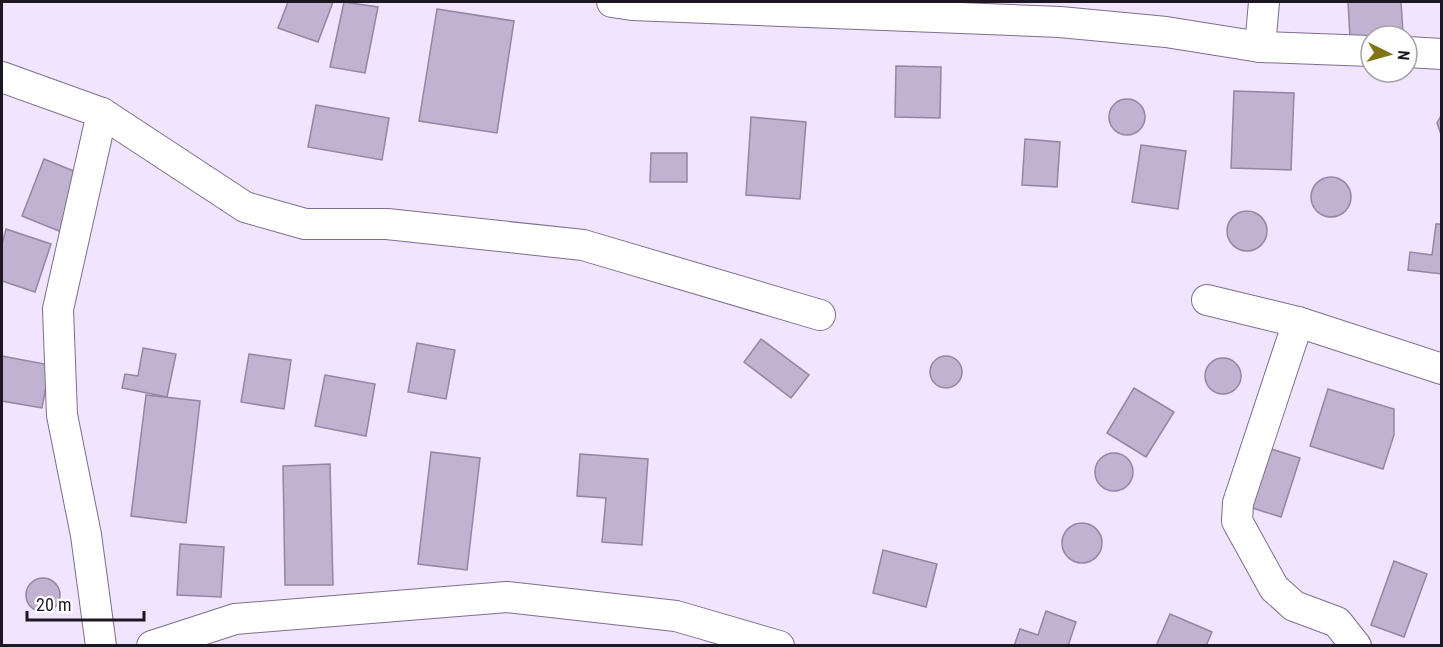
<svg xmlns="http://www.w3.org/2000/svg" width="1443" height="647" font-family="'Roboto Condensed',sans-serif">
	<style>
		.building { fill: #c1b2d2; stroke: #9485a3; stroke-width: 1.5 }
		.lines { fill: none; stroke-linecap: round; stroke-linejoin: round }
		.minor-casing { stroke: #7d6f8c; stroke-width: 32 }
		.minor { stroke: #fff; stroke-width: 30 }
	</style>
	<rect width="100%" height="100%" fill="#f1e4ff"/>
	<!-- building -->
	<g class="building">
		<path d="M 288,2 L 333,2 L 318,42 L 278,28 Z"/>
		<path d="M 344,2 L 378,7 L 365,73 L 330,67 Z"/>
		<path d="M 1348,2 L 1401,2 L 1403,33 L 1350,37 Z"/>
		<path d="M 437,9 L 514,21 L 497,133 L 419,121 Z"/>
		<path d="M 896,66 L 941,67 L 940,118 L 895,117 Z"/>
		<path d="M 1234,91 L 1294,93 L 1291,170 L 1231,168 Z"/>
		<circle cx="1127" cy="117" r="18"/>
		<path d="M 316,105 L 389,118 L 382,160 L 308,147 Z"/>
		<path d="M 1442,114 L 1442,137 L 1437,123 Z"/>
		<path d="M 751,117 L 806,122 L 800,199 L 746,195 Z"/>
		<path d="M 1025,139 L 1060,142 L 1057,187 L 1022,185 Z"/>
		<path d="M 1141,145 L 1186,151 L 1178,209 L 1132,202 Z"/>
		<path d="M 651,153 L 687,153 L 687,182 L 650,182 Z"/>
		<path d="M 44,159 L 86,176 L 64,233 L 22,216 Z"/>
		<circle cx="1331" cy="197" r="20"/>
		<circle cx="1247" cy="231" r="20"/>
		<path d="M 1436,224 L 1442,224 L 1442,274 L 1408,270 L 1410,252 L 1432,255 Z"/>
		<path d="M 6,229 L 51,244 L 35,292 L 2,281 L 2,244 Z"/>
		<path d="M 761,339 L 809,375 L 791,398 L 744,362 Z"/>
		<path d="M 417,343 L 455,350 L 446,399 L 408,392 Z"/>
		<path d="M 143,348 L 176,354 L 167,397 L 122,388 L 125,374 L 138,376 Z"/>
		<path d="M 249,354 L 291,360 L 284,409 L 241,402 Z"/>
		<circle cx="946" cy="372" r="16"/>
		<path d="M 2,356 L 50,365 L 42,408 L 2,401 Z"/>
		<circle cx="1223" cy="376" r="18"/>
		<path d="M 325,375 L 375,384 L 366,436 L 315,426 Z"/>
		<path d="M 1134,388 L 1174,412 L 1146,457 L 1107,433 Z"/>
		<path d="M 1328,389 L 1394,409 L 1394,435 L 1383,469 L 1310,446 Z"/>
		<path d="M 146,395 L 200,401 L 186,523 L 131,516 Z"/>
		<path d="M 1268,448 L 1300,458 L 1281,517 L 1249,507 Z"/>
		<path d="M 431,452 L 480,458 L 467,570 L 418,564 Z"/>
		<circle cx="1114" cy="472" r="19"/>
		<path d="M 580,454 L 648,459 L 642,545 L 602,542 L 606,498 L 577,496 Z"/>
		<path d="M 330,464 L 333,585 L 285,585 L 283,466 Z"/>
		<circle cx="1082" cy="543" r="20"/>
		<path d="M 180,544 L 224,547 L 221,597 L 177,595 Z"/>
		<path d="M 883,550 L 937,564 L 926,607 L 873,593 Z"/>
		<path d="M 1394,561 L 1427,574 L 1404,637 L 1371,625 Z"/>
		<circle cx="43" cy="595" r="17"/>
		<path d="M 1046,611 L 1076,622 L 1068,646 L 1014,646 L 1020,629 L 1038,635 Z"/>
		<path d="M 1170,614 L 1212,632 L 1206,646 L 1156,646 Z"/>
	</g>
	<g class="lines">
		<!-- minor casing -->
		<g class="minor-casing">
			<g id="minor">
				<path d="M 612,2 L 632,5 L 1060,22 L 1166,32 L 1260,47 L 1371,51"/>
				<path d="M 1260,47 L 1264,2"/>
				<path d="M 1407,52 L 1442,54"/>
				<path d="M 2,77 L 102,113 L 245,207 L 305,224 L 387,224 L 583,245 L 820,315"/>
				<path d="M 1207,300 L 1298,322 L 1442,369"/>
				<path d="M 1298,322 L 1238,503 L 1237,521 L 1274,588 L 1294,606 L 1337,622 L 1356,646"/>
				<path d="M 101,646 L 86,535 L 62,415 L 58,309 L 102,113"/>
				<path d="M 152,646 L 235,619 L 507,597 L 676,616 L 779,646"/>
			</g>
		</g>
		<!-- minor -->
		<use href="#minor" class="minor"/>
	</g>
	<!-- border -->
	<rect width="1443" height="647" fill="none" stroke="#1d1723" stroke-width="6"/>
	<!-- north arrow -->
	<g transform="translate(1389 54) rotate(95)"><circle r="28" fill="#ffffff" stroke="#a5a2a7" stroke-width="1.5"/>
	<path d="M0-4.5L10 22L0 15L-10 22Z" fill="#807417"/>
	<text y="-9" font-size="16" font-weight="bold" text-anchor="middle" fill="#1d1723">N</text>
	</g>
	<!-- scale -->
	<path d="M27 611v9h117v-9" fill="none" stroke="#1d1723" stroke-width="3"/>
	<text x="36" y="611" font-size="18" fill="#1d1723" stroke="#ffffff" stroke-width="4.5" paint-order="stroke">20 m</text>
</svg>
